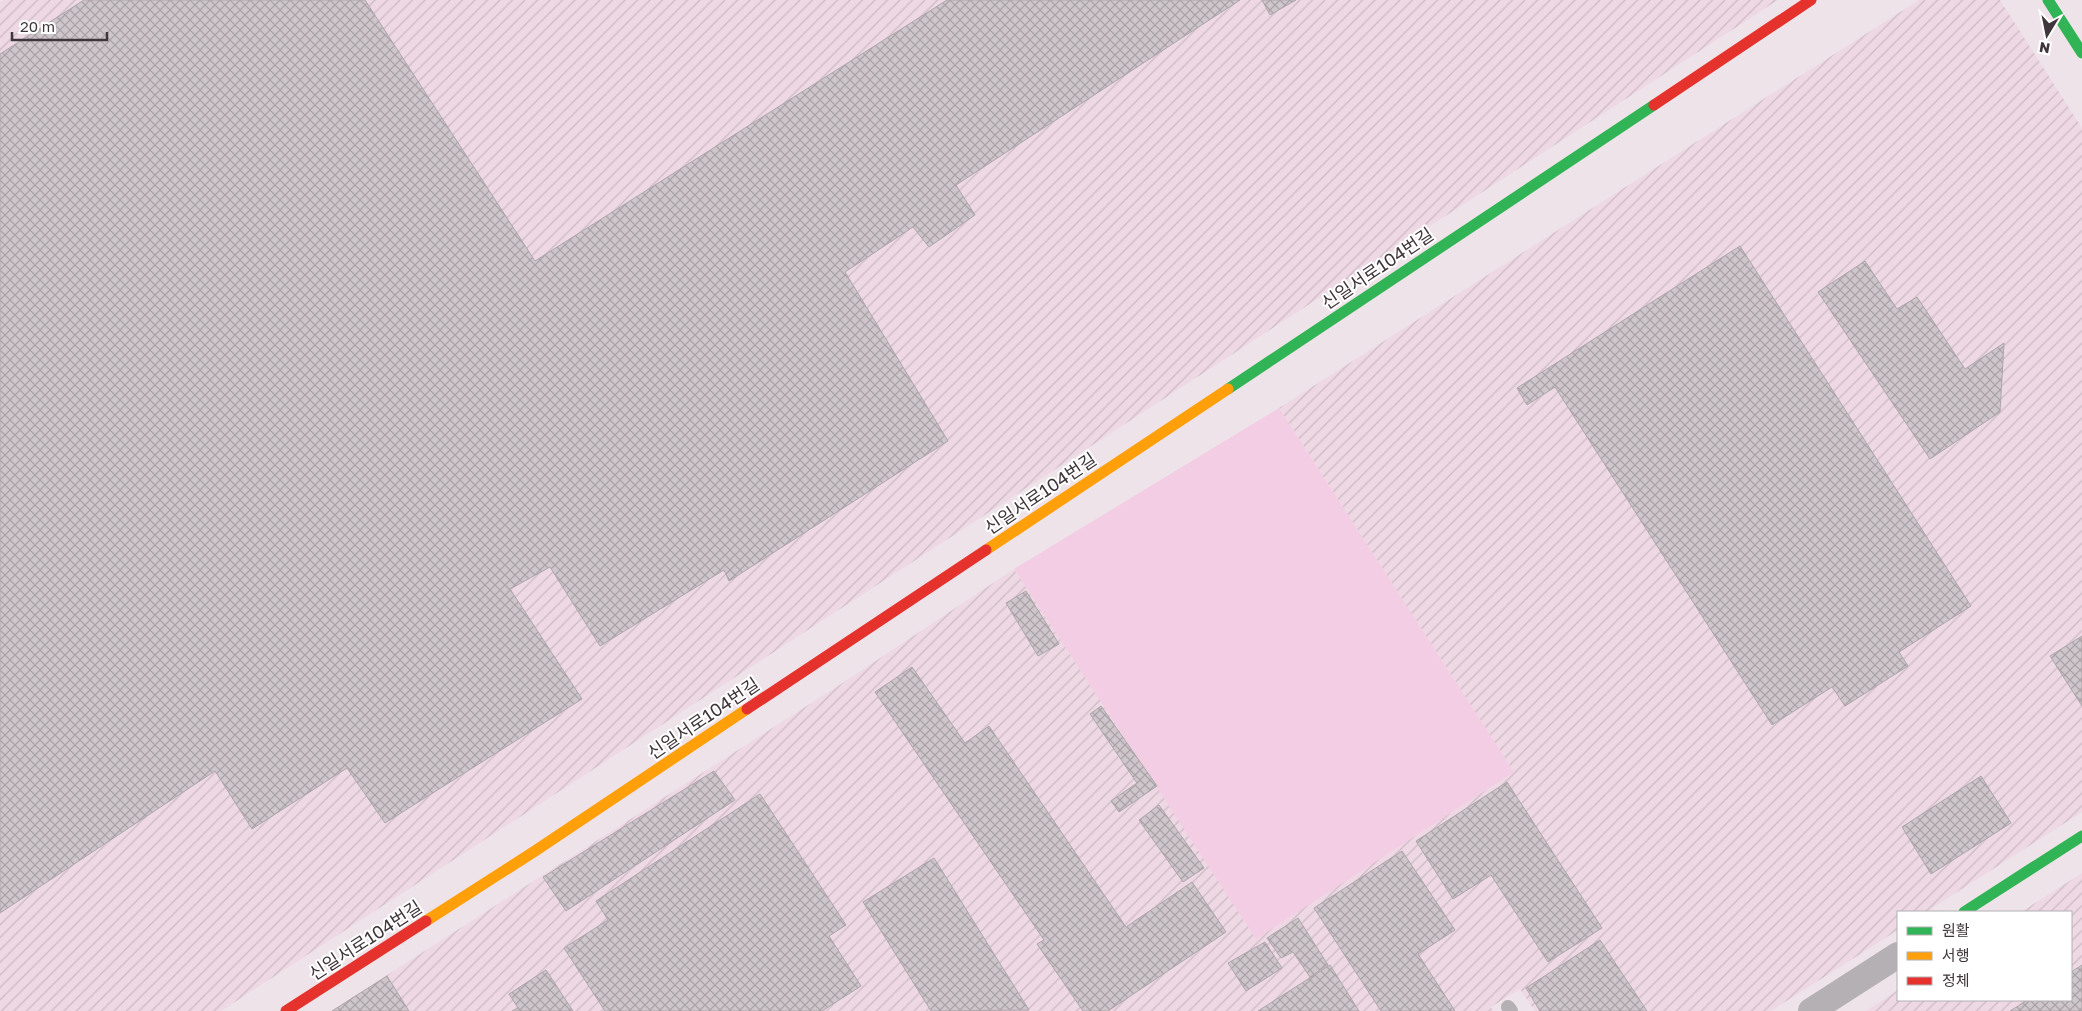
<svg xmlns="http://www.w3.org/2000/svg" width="2082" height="1011" font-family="'Golos Text','Noto Sans KR',sans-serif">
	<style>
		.industrial { fill: url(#industrial-furrows) }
		.green { fill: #f3cde4 }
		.building { fill: url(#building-cross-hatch); stroke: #aea5aa }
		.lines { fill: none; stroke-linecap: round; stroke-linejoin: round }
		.lane { stroke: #b4b0b3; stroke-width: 14 }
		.street { stroke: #b4b0b3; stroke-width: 26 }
		.fast { stroke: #30b455; stroke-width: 11 }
		.slow { stroke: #ff9f0a; stroke-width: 11 }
		.jam { stroke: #e5322d; stroke-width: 11 }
		.labels { text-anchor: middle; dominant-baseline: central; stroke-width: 4; stroke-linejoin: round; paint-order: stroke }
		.street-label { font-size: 18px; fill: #3f363b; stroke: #fff }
	</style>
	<defs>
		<pattern id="industrial-furrows" width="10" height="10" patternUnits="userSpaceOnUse" patternTransform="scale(1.25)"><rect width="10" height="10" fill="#edd8e4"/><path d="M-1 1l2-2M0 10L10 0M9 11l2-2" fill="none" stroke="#ccbac4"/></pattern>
		<pattern id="building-cross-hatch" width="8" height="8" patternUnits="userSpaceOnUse" patternTransform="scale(1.25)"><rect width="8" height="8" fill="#cec6cb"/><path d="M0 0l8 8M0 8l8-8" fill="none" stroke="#a9a2a6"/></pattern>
	</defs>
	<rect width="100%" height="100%" fill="#eee3e9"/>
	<!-- industrial -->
	<g class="industrial">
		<path d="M 4,0 L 1778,0 L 221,1011 L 0,1011 L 0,2 Z"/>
		<path d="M 1919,0 L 2000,0 L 2082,128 L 2082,812 L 1926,912 L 1898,912 L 1898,930 L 1771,1011 L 1535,1011 L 1520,989 L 1491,1007 L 1493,1011 L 331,1011 L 841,684 L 1014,569 L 1256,938 L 1514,772 L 1279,408 Z"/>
		<path d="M 2082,873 L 2082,1011 L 1866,1011 L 1898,990 L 1898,1000 L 2071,1000 L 2071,912 L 2021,912 Z"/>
	</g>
	<!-- green -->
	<path class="green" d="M 1279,408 L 1514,772 L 1256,939 L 1014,569 Z"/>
	<!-- building -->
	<g class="building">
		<path d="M 84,0 L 365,0 L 535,261 L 947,0 L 1240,0 L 956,185 L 975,215 L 929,247 L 913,227 L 845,272 L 948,441 L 729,581 L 724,570 L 600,646 L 550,567 L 510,589 L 582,699 L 385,823 L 347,768 L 252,829 L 215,771 L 0,913 L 0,54 Z"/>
		<path d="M 1262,0 L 1296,0 L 1270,15 Z"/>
		<path d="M 1740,246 L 1971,606 L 1899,652 L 1908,666 L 1845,706 L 1832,687 L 1772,725 L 1555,387 L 1527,405 L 1517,388 Z"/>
		<path d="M 1865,261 L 1897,309 L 1917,297 L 1965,369 L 2004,343 L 2000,412 L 1930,459 L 1818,292 Z"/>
		<path d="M 1026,591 L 1059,644 L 1038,656 L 1006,603 Z"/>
		<path d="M 2082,636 L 2082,706 L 2050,656 Z"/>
		<path d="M 912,667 L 965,743 L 989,726 L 1126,927 L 1192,882 L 1226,932 L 1108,1011 L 1083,1011 L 1037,944 L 1044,940 L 875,692 Z"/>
		<path d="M 1101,706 L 1157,786 L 1119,812 L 1111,801 L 1137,783 L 1090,714 Z"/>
		<path d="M 714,771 L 735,800 L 566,911 L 543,877 Z"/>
		<path d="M 1981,776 L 2011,823 L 1931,874 L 1902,827 Z"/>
		<path d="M 1507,782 L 1602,928 L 1548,962 L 1491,875 L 1453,899 L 1416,841 Z"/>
		<path d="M 760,794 L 846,925 L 829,936 L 861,986 L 822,1011 L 605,1011 L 564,948 L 608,920 L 596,901 Z"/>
		<path d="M 1159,805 L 1204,868 L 1183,882 L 1139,820 Z"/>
		<path d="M 1402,851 L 1455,930 L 1418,954 L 1455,1011 L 1381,1011 L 1314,908 Z"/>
		<path d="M 934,858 L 1029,1010 L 931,1011 L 863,902 Z"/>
		<path d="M 1298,918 L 1328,965 L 1310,977 L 1293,952 L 1281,958 L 1267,938 Z"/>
		<path d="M 1600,940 L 1647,1011 L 1540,1011 L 1526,988 Z"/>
		<path d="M 1265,942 L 1282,968 L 1246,991 L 1228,963 Z"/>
		<path d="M 1330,965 L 1359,1011 L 1258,1011 Z"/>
		<path d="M 2082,965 L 2082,1011 L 2010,1011 L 2028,1000 L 2071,1000 L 2071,972 Z"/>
		<path d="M 546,970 L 573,1011 L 512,1011 L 518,1008 L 509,994 Z"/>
		<path d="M 387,976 L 409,1011 L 332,1011 Z"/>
	</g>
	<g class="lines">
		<!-- lane -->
		<path class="lane" d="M 1508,1007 L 1511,1011"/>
		<!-- street -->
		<path class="street" d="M 1811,1011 L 1898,955"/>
		<!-- fast -->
		<g class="fast">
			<path d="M 2048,0 L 2082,53"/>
			<path d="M 1228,389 L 1654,105"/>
			<path d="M 1964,912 L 2082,836"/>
		</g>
		<!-- slow -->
		<g class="slow">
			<path d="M 986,550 L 1228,389"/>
			<path d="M 426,921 L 535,851 L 747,709"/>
		</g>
		<!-- jam -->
		<g class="jam">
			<path d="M 1654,105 L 1811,0"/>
			<path d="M 747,709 L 986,550"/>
			<path d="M 286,1011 L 426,921"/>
		</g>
	</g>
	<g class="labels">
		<!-- street labels -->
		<g class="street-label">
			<text transform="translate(1377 268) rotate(-34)">신일서로104번길</text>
			<text transform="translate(1040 493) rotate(-34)">신일서로104번길</text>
			<text transform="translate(703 718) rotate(-34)">신일서로104번길</text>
			<text transform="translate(365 940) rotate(-33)">신일서로104번길</text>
		</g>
	</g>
	<!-- legend -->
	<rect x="1897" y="911" width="175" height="90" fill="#ffffff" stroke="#b2afb1"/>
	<rect x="1907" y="927" width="25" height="8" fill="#30b455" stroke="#b2afb1"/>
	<text x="1942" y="936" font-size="15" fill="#3f363b">원활</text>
	<rect x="1907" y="952" width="25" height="8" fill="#ff9f0a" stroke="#b2afb1"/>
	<text x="1942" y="961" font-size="15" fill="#3f363b">서행</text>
	<rect x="1907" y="977" width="25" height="8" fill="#e5322d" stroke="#b2afb1"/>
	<text x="1942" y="986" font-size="15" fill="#3f363b">정체</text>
	<!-- north arrow -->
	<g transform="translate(2047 35) rotate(190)" stroke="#ffffff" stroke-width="4" paint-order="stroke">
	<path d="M0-4L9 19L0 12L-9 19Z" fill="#3f363b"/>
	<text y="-8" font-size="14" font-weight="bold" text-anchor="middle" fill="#3f363b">N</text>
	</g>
	<!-- scale -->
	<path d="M12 32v8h95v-8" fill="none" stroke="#3f363b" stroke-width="2.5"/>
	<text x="20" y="32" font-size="15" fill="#3f363b" stroke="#ffffff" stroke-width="4" paint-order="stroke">20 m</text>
</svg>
